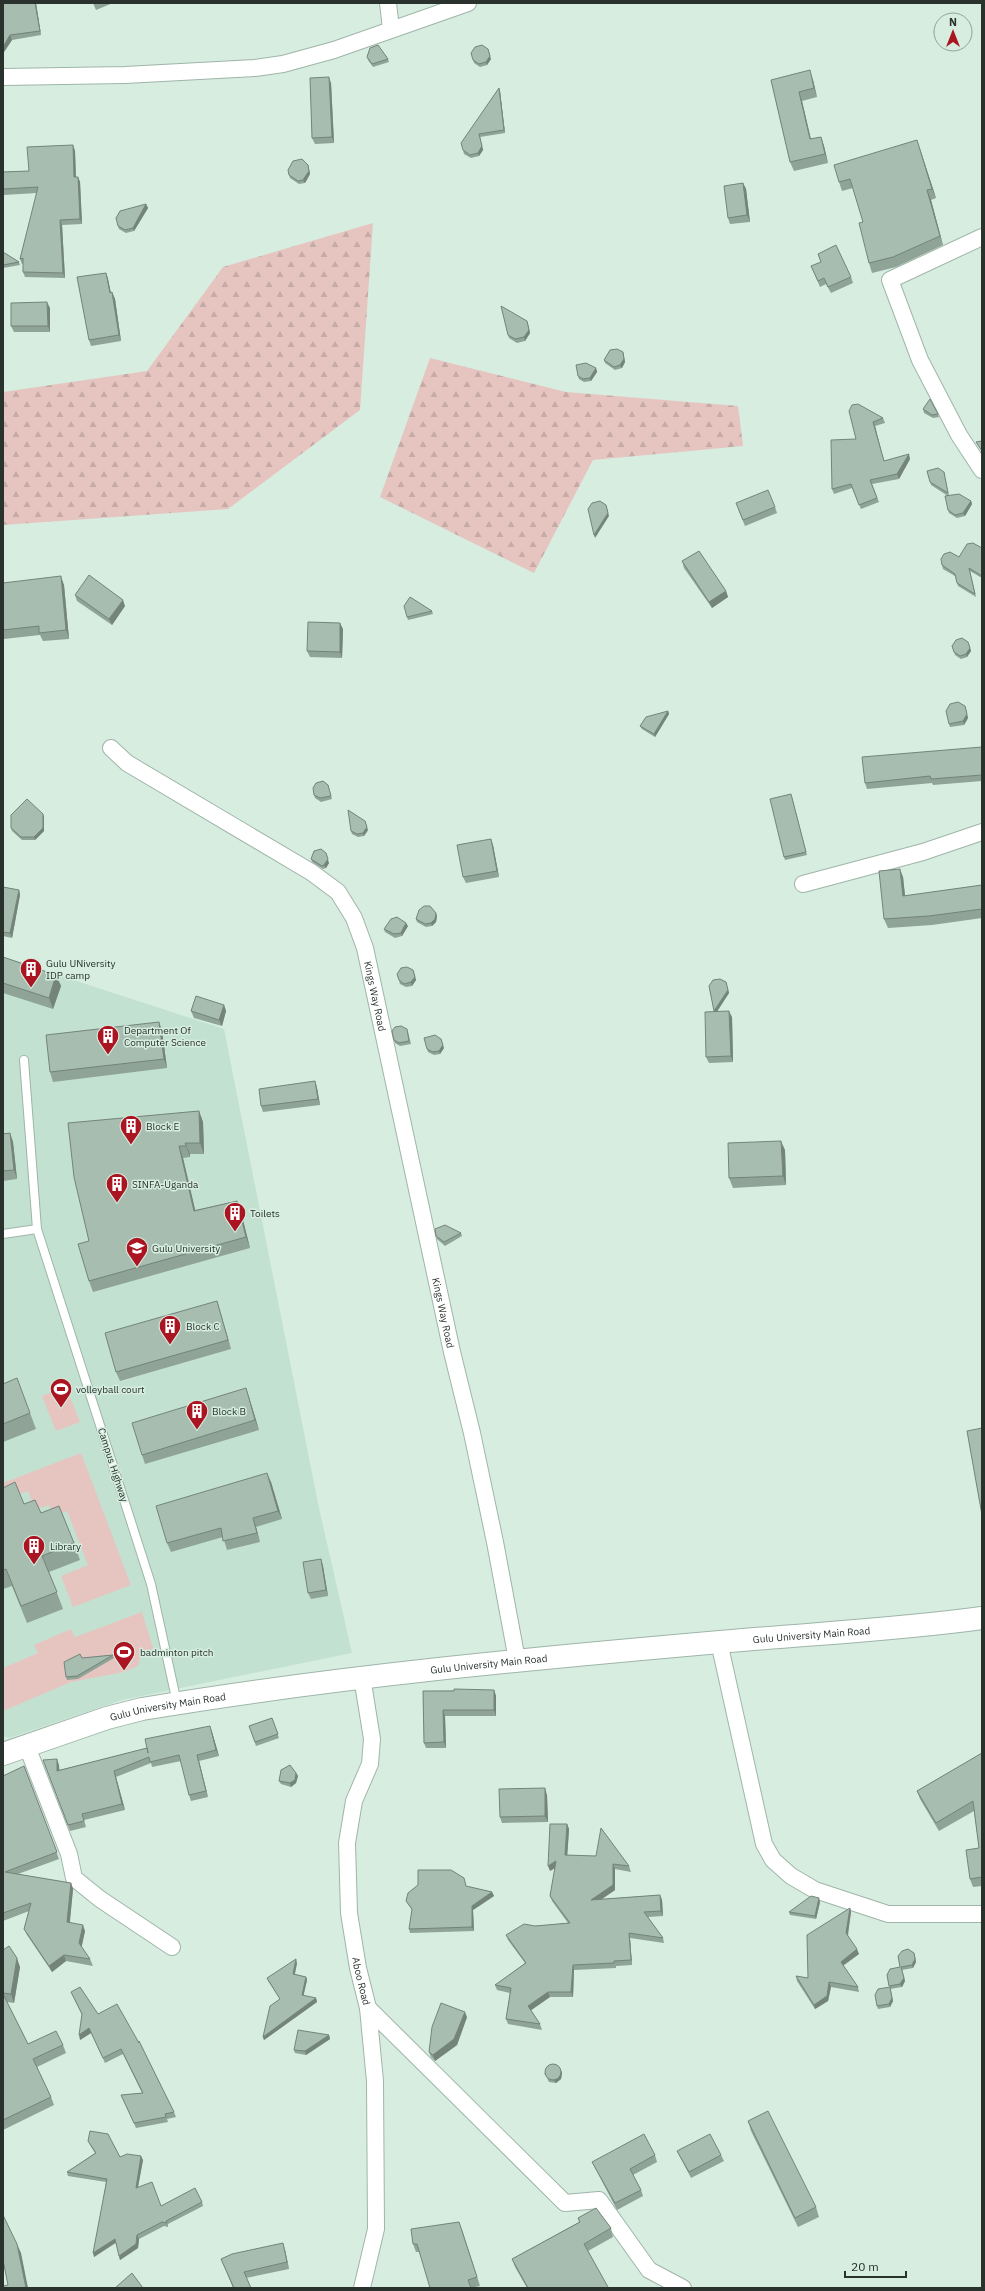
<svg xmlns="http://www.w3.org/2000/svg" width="985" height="2291" font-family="'IBM Plex Sans',sans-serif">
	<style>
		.built { fill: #c3e1d1 }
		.grass { fill: #e6c5c1 }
		.forest { fill: url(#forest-firs) }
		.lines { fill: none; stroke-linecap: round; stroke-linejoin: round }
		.lane-casing { stroke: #9fb5a9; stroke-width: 10 }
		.street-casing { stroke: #9fb5a9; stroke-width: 18 }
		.secondary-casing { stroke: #9fb5a9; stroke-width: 24 }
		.lane { stroke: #fff; stroke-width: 8 }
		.street { stroke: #fff; stroke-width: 16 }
		.secondary { stroke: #fff; stroke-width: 22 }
		.wall { fill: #8fa397 }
		.shaded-wall { fill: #74847b }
		.building { fill: #a6bdb0; stroke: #74847b }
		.labels { text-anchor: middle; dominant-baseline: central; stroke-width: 3; stroke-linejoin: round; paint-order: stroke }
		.poi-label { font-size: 10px; fill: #29322d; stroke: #d6ede0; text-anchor: start }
		.street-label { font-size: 10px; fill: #29322d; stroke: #d6ede0 }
	</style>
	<defs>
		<pattern id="forest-firs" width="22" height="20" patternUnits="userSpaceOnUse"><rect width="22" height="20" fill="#e6c5c1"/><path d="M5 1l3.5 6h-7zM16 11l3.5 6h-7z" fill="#c5aaa6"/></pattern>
	</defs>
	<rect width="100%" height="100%" fill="#d6ede0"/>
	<!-- built -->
	<path class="built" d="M 3,957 L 224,1029 L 319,1508 L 352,1653 L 122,1700 L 9,1738 L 3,1736 Z"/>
	<!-- grass -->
	<g class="grass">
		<path d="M 66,1387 L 80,1422 L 56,1431 L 42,1396 Z"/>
		<path d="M 81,1453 L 131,1585 L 73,1607 L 61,1576 L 88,1565 L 67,1511 L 53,1516 L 49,1505 L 35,1510 L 28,1491 L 3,1501 L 3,1483 Z"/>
		<path d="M 142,1612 L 153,1648 L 140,1658 L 138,1666 L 124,1672 L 71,1682 L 3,1711 L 3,1668 L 38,1653 L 34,1645 L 71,1629 L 75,1637 Z"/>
	</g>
	<!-- forest -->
	<g class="forest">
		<path d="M 373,223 L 360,410 L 228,509 L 3,525 L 3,392 L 147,371 L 223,267 Z"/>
		<path d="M 430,358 L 566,392 L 738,406 L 743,446 L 593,460 L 534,573 L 380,497 Z"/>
	</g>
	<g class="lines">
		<!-- lane casing -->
		<g class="lane-casing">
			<g id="lane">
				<path d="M 24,1060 L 37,1229 L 151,1584 L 177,1703"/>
				<path d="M 3,1234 L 37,1229"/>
			</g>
		</g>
		<!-- street casing -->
		<g class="street-casing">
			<g id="street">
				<path d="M 388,3 L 391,29"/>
				<path d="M 3,77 L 125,75 L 255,68 L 283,64 L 334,50 L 468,3"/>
				<path d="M 982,237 L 890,280 L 920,360 L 959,435 L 982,470"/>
				<path id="s1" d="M 111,748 L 127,763 L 311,872 L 338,892 L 354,918 L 365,948 L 452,1352 L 472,1433 L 495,1542 L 517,1660"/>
				<path d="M 803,884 L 923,852 L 982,832"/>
				<path d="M 719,1642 L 764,1844 L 773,1860 L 791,1876 L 815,1890 L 888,1914 L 982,1914"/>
				<path id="s2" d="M 362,1677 L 372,1739 L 370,1764 L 354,1801 L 347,1843 L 349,1913 L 358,1968 L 368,2008 L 375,2081 L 376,2229 L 362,2288"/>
				<path d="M 26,1744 L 69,1854 L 74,1878 L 100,1899 L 172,1947"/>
				<path d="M 368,2008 L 565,2203 L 599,2200 L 649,2270 L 683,2288"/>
			</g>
		</g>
		<!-- secondary casing -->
		<g class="secondary-casing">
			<g id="secondary">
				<path id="s3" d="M 3,1754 L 107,1718 L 142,1709 C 333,1677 526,1659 720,1642 C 807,1634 895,1630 982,1618"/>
			</g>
		</g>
		<!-- lane -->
		<use href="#lane" class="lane"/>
		<!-- street -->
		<use href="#street" class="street"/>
		<!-- secondary -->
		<use href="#secondary" class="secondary"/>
	</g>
	<!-- wall -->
	<g class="wall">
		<path d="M 3,3 L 36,3 L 41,35 L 12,40 L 4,52 Z"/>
		<path d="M 93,3 L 113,3 L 96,10 Z"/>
		<path d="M 367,57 L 388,59 L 389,62 L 373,67 L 368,60 Z"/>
		<path d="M 491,59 L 487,65 L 480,67 L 474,63 L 473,60 Z"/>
		<path d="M 771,80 L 813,80 L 817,97 L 802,101 L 811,139 L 821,137 L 824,146 L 828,163 L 794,171 L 790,162 Z"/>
		<path d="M 331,83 L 334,143 L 315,144 L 312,138 Z"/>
		<path d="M 499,88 L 500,91 L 505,133 L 480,137 L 483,150 L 479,156 L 471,158 L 464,154 L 463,150 Z"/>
		<path d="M 73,145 L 75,151 L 76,177 L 78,177 L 80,182 L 82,224 L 62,225 L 65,278 L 25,277 L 23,272 L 23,264 L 22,264 L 20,259 L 37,193 L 3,195 L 3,172 L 29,171 Z"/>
		<path d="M 920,149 L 936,198 L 931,200 L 943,245 L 896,267 L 872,273 L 869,263 L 863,222 L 853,188 L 842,191 L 839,182 Z"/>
		<path d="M 308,165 L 310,174 L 305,183 L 299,184 L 290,178 L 289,175 Z"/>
		<path d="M 743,183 L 746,189 L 750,222 L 730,224 L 728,218 Z"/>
		<path d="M 146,204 L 148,208 L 134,231 L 126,233 L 119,229 L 118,226 Z"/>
		<path d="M 3,252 L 19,262 L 20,265 L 3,268 Z"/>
		<path d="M 818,254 L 851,277 L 853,283 L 831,293 L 826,284 L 820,287 L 811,266 L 821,262 Z"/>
		<path d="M 106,273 L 108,279 L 111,293 L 112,292 L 115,299 L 121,341 L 91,346 L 89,340 Z"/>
		<path d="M 50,308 L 50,332 L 14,332 L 11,326 Z"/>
		<path d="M 528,324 L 530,333 L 525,341 L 517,343 L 509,338 L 508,335 Z"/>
		<path d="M 623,352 L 625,362 L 622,368 L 615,370 L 605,363 L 604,360 Z"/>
		<path d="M 596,368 L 597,372 L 591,381 L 584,382 L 579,379 L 578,376 Z"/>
		<path d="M 923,409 L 938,414 L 939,417 L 933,418 L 924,413 Z"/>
		<path d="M 849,411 L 883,418 L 885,423 L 875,426 L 884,461 L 910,459 L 899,479 L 872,484 L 879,502 L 861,509 L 852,488 L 834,494 L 832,489 L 856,439 Z"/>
		<path d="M 944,472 L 949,496 L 971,501 L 972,504 L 965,516 L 957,518 L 949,513 L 948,510 L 948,496 L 931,485 L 930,482 Z"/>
		<path d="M 775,507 L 777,513 L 745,526 L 738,509 Z"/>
		<path d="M 982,548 L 982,578 L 970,571 L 976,597 L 958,586 L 955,576 L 943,569 L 942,565 L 959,557 Z"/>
		<path d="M 682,561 L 726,591 L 728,597 L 712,608 L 684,568 Z"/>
		<path d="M 3,583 L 64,585 L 69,639 L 43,641 L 40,635 L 4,639 L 3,636 Z"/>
		<path d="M 75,595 L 125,606 L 112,625 L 77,601 Z"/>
		<path d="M 432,611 L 433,614 L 408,620 L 407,617 Z"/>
		<path d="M 343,629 L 342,658 L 310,657 L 307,651 Z"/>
		<path d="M 969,645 L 971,651 L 967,657 L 961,659 L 955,655 L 952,646 Z"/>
		<path d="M 966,710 L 968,718 L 964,725 L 950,727 L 949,724 Z"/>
		<path d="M 668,711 L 669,714 L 655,737 L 642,729 L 640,726 Z"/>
		<path d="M 982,747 L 982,781 L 933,785 L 932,783 L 867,789 L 865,783 Z"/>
		<path d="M 328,785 L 332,799 L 321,802 L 315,798 L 314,795 Z"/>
		<path d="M 792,797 L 807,855 L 785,860 L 784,857 Z"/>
		<path d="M 43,814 L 44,818 L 44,831 L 35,840 L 22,840 L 12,831 L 11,828 Z"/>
		<path d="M 368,830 L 364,836 L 358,837 L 352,834 L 351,831 Z"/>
		<path d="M 493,845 L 499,877 L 466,883 L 463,877 Z"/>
		<path d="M 311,859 L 329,863 L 326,868 L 323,869 L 312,862 Z"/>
		<path d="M 903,877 L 905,896 L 982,885 L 982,918 L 932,925 L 888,928 L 884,919 Z"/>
		<path d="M 3,887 L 19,890 L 20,895 L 12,938 L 3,936 Z"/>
		<path d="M 437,916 L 436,922 L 432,926 L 426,927 L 417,922 L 416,919 Z"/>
		<path d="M 408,926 L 402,936 L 395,938 L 385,932 L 384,929 Z"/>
		<path d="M 3,957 L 56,975 L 61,986 L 53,1009 L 3,993 Z"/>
		<path d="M 413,970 L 416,980 L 412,986 L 406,987 L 400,984 L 397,974 Z"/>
		<path d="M 726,982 L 729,993 L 717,1012 L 732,1017 L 733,1062 L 709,1063 L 706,1057 L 714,1012 Z"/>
		<path d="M 224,1005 L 226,1011 L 222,1026 L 194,1018 L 191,1011 Z"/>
		<path d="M 159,1022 L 162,1031 L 167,1068 L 53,1082 L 50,1072 Z"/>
		<path d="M 408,1032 L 411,1044 L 400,1046 L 395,1043 L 394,1040 Z"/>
		<path d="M 444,1048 L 440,1054 L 434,1055 L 428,1052 L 427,1049 Z"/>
		<path d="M 315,1081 L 317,1088 L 320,1105 L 263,1112 L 261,1106 Z"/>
		<path d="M 199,1111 L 203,1122 L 204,1154 L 190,1154 L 190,1157 L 183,1158 L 195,1210 L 237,1201 L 241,1212 L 250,1248 L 93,1292 L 89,1281 L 89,1241 Z"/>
		<path d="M 10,1133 L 13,1142 L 17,1179 L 3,1181 L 3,1134 Z"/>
		<path d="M 785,1150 L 786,1185 L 733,1188 L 729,1178 Z"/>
		<path d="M 461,1233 L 462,1236 L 445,1246 L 437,1239 L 436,1236 Z"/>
		<path d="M 217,1301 L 220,1311 L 231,1349 L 120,1381 L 116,1372 Z"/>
		<path d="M 3,1384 L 30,1413 L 36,1429 L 3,1442 Z"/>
		<path d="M 246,1388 L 259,1430 L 145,1464 L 142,1455 Z"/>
		<path d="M 271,1482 L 282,1519 L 256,1527 L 260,1542 L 227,1550 L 223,1537 L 171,1552 L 167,1543 Z"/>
		<path d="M 3,1488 L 24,1504 L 41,1513 L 74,1543 L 80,1560 L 49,1572 L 63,1609 L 27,1623 L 12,1586 L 3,1589 Z"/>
		<path d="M 321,1559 L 323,1566 L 328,1596 L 311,1599 L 308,1593 Z"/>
		<path d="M 113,1655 L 114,1658 L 78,1679 L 67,1680 L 66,1677 L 82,1658 Z"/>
		<path d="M 494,1690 L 496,1696 L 496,1716 L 445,1716 L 446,1748 L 426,1748 L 424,1743 L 423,1691 Z"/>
		<path d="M 272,1718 L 279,1738 L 256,1746 L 249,1726 Z"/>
		<path d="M 212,1732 L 219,1756 L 199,1761 L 208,1797 L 191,1801 L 189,1795 L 181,1761 L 152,1767 L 151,1763 L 116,1777 L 125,1810 L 84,1820 L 86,1827 L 70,1831 L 43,1760 L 59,1765 L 59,1770 Z"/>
		<path d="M 982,1753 L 982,1886 L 973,1887 L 970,1879 L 979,1848 L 974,1811 L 939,1831 L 920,1799 L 917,1791 Z"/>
		<path d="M 24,1766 L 59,1859 L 18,1874 L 71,1883 L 73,1889 L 70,1922 L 85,1931 L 81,1947 L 90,1959 L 93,1966 L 66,1961 L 52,1972 L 27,1935 L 24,1929 L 29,1911 L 3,1921 L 3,1776 Z"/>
		<path d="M 296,1773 L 298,1776 L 296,1783 L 291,1787 L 281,1784 L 279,1781 Z"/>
		<path d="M 547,1795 L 548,1822 L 502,1823 L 500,1817 Z"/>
		<path d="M 567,1824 L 569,1829 L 567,1855 L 629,1866 L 631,1872 L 615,1869 L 615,1890 L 602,1899 L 660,1895 L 662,1900 L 663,1916 L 648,1917 L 663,1938 L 664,1943 L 630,1938 L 632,1965 L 616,1966 L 616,1968 L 574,1970 L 573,1997 L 550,1997 L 531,2010 L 540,2024 L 542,2030 L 508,2024 L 506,2019 L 510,1993 L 497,1990 L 495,1985 L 525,1963 L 508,1940 L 506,1935 L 535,1926 L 568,1923 L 552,1901 L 550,1896 L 555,1868 L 550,1871 Z"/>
		<path d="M 465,1882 L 466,1886 L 492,1892 L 494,1896 L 473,1910 L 474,1931 L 410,1933 L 409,1929 L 412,1910 L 406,1901 Z"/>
		<path d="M 820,1902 L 816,1919 L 790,1915 L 789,1912 Z"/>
		<path d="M 850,1908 L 851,1912 L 848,1936 L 859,1954 L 843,1966 L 858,1987 L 859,1992 L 831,1987 L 828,2001 L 815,2009 L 797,1981 L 796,1976 L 808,1978 Z"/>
		<path d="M 3,1950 L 20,1967 L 14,2003 L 7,2002 L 28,2044 L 63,2045 L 66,2053 L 37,2067 L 51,2097 L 54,2105 L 3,2130 Z"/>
		<path d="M 915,1956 L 916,1962 L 913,1968 L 902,1970 L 905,1981 L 902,1987 L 890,1989 L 893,2001 L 890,2007 L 878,2009 L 877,2006 L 890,1987 L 887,1975 L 900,1967 Z"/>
		<path d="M 297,1963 L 295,1974 L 306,1977 L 307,1980 L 303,1996 L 316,1998 L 317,2002 L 264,2040 L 263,2037 L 280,1999 L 268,1981 L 267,1978 Z"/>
		<path d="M 71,1992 L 98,2014 L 174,2112 L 176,2117 L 167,2119 L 168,2122 L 136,2128 L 121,2095 L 142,2093 L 123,2054 L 105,2063 L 91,2033 L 80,2040 L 82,2015 Z"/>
		<path d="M 467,2017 L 457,2045 L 435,2061 L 431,2057 L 429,2052 Z"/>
		<path d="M 329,2035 L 330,2039 L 306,2055 L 295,2053 L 294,2050 Z"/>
		<path d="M 544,2073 L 562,2073 L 561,2079 L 556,2083 L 549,2082 L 546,2076 Z"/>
		<path d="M 748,2121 L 816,2207 L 819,2217 L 798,2227 L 751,2131 Z"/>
		<path d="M 88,2141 L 120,2157 L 143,2160 L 138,2187 L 161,2206 L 202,2202 L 203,2206 L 168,2224 L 168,2227 L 164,2226 L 139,2239 L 138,2248 L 120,2260 L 116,2243 L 94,2257 L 106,2182 L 68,2176 L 67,2172 L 95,2153 L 90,2145 Z"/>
		<path d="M 677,2151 L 721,2155 L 724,2161 L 691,2178 L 680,2157 Z"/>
		<path d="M 655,2155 L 657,2162 L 633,2175 L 641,2190 L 643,2196 L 617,2210 L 595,2168 L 592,2162 Z"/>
		<path d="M 578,2218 L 611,2228 L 613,2237 L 588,2251 L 608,2288 L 527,2288 L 515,2267 L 512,2259 L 579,2222 Z"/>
		<path d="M 462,2230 L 480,2286 L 471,2288 L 419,2252 L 416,2252 L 413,2244 Z"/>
		<path d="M 285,2250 L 289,2269 L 246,2278 L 251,2288 L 233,2288 L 221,2259 Z"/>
	</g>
	<!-- shaded-wall -->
	<g class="shaded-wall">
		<path d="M 35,3 L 36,3 L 41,35 L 40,31 Z"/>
		<path d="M 10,35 L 12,40 L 4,52 L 3,47 Z"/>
		<path d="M 488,49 L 491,59 L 487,65 L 486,62 Z"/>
		<path d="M 810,70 L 813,80 L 817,97 L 814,88 Z"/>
		<path d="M 329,77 L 331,83 L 334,143 L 332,137 Z"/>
		<path d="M 499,88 L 500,91 L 505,133 L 504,130 Z"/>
		<path d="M 799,92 L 802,101 L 813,149 L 810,139 Z"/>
		<path d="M 479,134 L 483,150 L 479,156 L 478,153 Z"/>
		<path d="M 821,137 L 824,146 L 828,163 L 825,154 Z"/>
		<path d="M 917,140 L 920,149 L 936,198 L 932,189 Z"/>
		<path d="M 73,145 L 75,151 L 76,182 L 74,177 Z"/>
		<path d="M 308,165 L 310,174 L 305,183 L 303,180 Z"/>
		<path d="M 78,177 L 80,182 L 82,224 L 80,219 Z"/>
		<path d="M 743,183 L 746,189 L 750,222 L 747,215 Z"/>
		<path d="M 927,190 L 931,200 L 943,245 L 940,236 Z"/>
		<path d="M 146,204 L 148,208 L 134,231 L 133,228 Z"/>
		<path d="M 60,220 L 62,225 L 65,278 L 63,273 Z"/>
		<path d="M 106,273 L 108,279 L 112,299 L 110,293 Z"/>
		<path d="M 112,292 L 115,299 L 121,341 L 119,335 Z"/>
		<path d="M 47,302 L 50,308 L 50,332 L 48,326 Z"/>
		<path d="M 527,321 L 530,333 L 525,341 L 524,337 Z"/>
		<path d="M 623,352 L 625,362 L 622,368 L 620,365 Z"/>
		<path d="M 596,368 L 597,372 L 591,381 L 590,378 Z"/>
		<path d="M 873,422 L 875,426 L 885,466 L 884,461 Z"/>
		<path d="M 909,454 L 910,459 L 899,479 L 897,474 Z"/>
		<path d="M 971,501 L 972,504 L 965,516 L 963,513 Z"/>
		<path d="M 606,505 L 609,516 L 595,538 L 594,535 Z"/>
		<path d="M 61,576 L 64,585 L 69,639 L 66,630 Z"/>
		<path d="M 726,591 L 728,597 L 712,608 L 709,602 Z"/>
		<path d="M 123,600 L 125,606 L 112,625 L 109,619 Z"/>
		<path d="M 340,623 L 343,629 L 342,658 L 340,652 Z"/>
		<path d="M 968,642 L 971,651 L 967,657 L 966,654 Z"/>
		<path d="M 965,706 L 968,718 L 964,725 L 963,721 Z"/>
		<path d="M 668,711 L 669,714 L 655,737 L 654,734 Z"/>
		<path d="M 43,814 L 44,818 L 44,831 L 35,840 L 34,837 Z"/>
		<path d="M 365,821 L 368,830 L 364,836 L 363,833 Z"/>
		<path d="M 491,839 L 493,845 L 499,877 L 497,871 Z"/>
		<path d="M 326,853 L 329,863 L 326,868 L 324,865 Z"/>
		<path d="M 900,869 L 903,877 L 906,905 L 903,896 Z"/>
		<path d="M 19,890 L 20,895 L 12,938 L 10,933 Z"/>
		<path d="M 436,913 L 437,916 L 436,922 L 432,926 L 431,923 Z"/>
		<path d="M 406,923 L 408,926 L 402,936 L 401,933 Z"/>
		<path d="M 413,970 L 416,980 L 412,986 L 411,982 Z"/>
		<path d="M 56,975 L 61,986 L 53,1009 L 49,998 Z"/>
		<path d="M 726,982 L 729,993 L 715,1014 L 714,1011 Z"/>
		<path d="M 224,1005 L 226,1011 L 222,1026 L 219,1020 Z"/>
		<path d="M 729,1011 L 732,1017 L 733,1062 L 731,1056 Z"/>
		<path d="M 159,1022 L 162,1031 L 167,1068 L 164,1059 Z"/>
		<path d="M 441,1039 L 444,1048 L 440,1054 L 439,1051 Z"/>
		<path d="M 315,1081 L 317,1088 L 320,1105 L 318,1099 Z"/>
		<path d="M 199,1111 L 203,1122 L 204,1154 L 200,1143 Z"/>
		<path d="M 10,1133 L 13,1142 L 17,1179 L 14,1170 Z"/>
		<path d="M 781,1141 L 785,1150 L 786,1185 L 783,1176 Z"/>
		<path d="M 185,1143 L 190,1154 L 190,1157 L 186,1146 Z"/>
		<path d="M 179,1146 L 183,1158 L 198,1222 L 194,1211 Z"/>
		<path d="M 237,1201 L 241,1212 L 250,1248 L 246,1237 Z"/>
		<path d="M 217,1301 L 220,1311 L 231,1349 L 228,1340 Z"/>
		<path d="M 246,1388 L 249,1397 L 259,1430 L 255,1420 Z"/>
		<path d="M 267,1473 L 271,1482 L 282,1519 L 278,1511 Z"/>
		<path d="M 253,1518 L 256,1527 L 260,1542 L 257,1533 Z"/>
		<path d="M 321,1559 L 323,1566 L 328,1596 L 326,1590 Z"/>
		<path d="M 494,1690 L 496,1696 L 496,1716 L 494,1710 Z"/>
		<path d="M 443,1710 L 445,1716 L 446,1748 L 444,1742 Z"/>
		<path d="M 210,1726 L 212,1732 L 219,1756 L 216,1750 Z"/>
		<path d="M 197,1755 L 199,1761 L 208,1797 L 206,1791 Z"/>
		<path d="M 57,1759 L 59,1765 L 60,1777 L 57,1771 Z"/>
		<path d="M 114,1771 L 116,1777 L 125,1810 L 122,1804 Z"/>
		<path d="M 296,1773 L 298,1776 L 296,1783 L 291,1787 L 290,1783 Z"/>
		<path d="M 545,1788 L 547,1795 L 548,1822 L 545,1816 Z"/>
		<path d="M 567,1824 L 569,1829 L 567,1860 L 565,1855 Z"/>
		<path d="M 556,1861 L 558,1866 L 550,1871 L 548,1866 Z"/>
		<path d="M 613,1864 L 615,1869 L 615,1890 L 593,1905 L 591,1900 Z"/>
		<path d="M 71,1883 L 73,1889 L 69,1928 L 67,1922 Z"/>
		<path d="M 492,1892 L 494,1896 L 473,1910 L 474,1931 L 472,1927 L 472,1906 Z"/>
		<path d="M 660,1895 L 662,1900 L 663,1916 L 661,1911 Z"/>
		<path d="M 819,1898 L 820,1902 L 816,1919 L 815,1916 Z"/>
		<path d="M 850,1908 L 851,1912 L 847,1938 L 846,1933 Z"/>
		<path d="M 83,1925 L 85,1931 L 81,1950 L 79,1943 Z"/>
		<path d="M 629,1933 L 630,1938 L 632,1965 L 631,1960 Z"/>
		<path d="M 857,1949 L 859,1954 L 842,1966 L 841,1962 Z"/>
		<path d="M 914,1953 L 916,1962 L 913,1968 L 912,1965 Z"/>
		<path d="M 64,1955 L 66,1961 L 52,1972 L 49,1966 Z"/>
		<path d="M 17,1958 L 20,1967 L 14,2003 L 11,1994 Z"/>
		<path d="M 296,1959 L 297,1963 L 294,1977 L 293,1974 Z"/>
		<path d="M 573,1965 L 574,1970 L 573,1997 L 571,1992 Z"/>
		<path d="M 901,1967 L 905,1981 L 902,1987 L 900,1984 Z"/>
		<path d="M 306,1977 L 307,1980 L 303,1998 L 302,1995 Z"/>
		<path d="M 829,1982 L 831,1987 L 828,2001 L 815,2009 L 814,2005 Z"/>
		<path d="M 890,1987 L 893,2001 L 890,2007 L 889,2004 Z"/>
		<path d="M 548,1992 L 550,1997 L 530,2011 L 528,2006 Z"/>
		<path d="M 316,1998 L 317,2002 L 264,2040 L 263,2037 Z"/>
		<path d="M 465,2012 L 467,2017 L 457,2045 L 435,2061 L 433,2055 Z"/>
		<path d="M 89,2028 L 91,2033 L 80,2040 L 79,2035 Z"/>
		<path d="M 329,2035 L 330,2039 L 306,2055 L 305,2051 Z"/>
		<path d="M 561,2070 L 562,2073 L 561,2079 L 556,2083 L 554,2080 Z"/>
		<path d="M 141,2156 L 143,2160 L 137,2192 L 136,2188 Z"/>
		<path d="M 459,2222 L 462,2230 L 480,2286 L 477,2277 Z"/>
		<path d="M 137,2235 L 139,2239 L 138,2248 L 120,2260 L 119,2256 Z"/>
		<path d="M 115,2239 L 116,2242 L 94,2257 L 93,2253 Z"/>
		<path d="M 283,2243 L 285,2250 L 289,2269 L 287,2262 Z"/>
		<path d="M 17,2244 L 21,2253 L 28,2288 L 26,2288 Z"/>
	</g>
	<!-- building -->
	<g class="building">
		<path d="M 3,3 L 35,3 L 40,31 L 10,35 L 3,47 Z"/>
		<path d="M 378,45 L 388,59 L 372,64 L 367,57 L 370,48 Z"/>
		<path d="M 482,45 L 488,49 L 490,56 L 486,62 L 479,64 L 473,60 L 471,53 L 475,47 Z"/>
		<path d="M 810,70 L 814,88 L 799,92 L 810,139 L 821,137 L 825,154 L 790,162 L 771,80 Z"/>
		<path d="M 329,77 L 332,137 L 312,138 L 310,78 Z"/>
		<path d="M 499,88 L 504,130 L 479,134 L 482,146 L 478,153 L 470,155 L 463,150 L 461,143 Z"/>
		<path d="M 917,140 L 932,189 L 927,190 L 940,236 L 893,257 L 869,263 L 859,223 L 863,222 L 850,179 L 839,182 L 834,165 Z"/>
		<path d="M 73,145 L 74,177 L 78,177 L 80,219 L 60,220 L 63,273 L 23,272 L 23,258 L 20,259 L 38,187 L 3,189 L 3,172 L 29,171 L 27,147 Z"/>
		<path d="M 302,159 L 308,165 L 309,171 L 303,180 L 298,181 L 289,175 L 288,170 L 293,161 Z"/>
		<path d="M 743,183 L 747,215 L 728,218 L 724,186 Z"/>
		<path d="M 146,204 L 133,228 L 125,230 L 118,226 L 116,218 L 120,211 Z"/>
		<path d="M 836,245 L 851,277 L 828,287 L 824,278 L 818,281 L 811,266 L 821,262 L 818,254 Z"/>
		<path d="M 3,252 L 19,262 L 3,265 Z"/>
		<path d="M 106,273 L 110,293 L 112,292 L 119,335 L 89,340 L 77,277 Z"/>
		<path d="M 47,302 L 48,326 L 11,326 L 11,303 Z"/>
		<path d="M 501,306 L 527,321 L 529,330 L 524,337 L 515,339 L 508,335 Z"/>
		<path d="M 617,349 L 623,352 L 624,359 L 620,365 L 614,367 L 604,360 L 610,350 Z"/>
		<path d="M 586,363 L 596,368 L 590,378 L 583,379 L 578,376 L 576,365 Z"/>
		<path d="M 930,399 L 938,414 L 932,415 L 923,409 Z"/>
		<path d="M 858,404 L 883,418 L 873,422 L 884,461 L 909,454 L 897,474 L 870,480 L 877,498 L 859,505 L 851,484 L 832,489 L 831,440 L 856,439 L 849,411 L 852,405 Z"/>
		<path d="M 982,441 L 982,451 L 976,442 Z"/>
		<path d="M 938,468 L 944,472 L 948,493 L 930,482 L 927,471 Z"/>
		<path d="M 768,490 L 775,507 L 743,520 L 736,503 Z"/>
		<path d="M 959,494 L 971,501 L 963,513 L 955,515 L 948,510 L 945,496 Z"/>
		<path d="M 600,501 L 606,505 L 608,513 L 594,535 L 588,509 L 592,503 Z"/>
		<path d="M 973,543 L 982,548 L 982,576 L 969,568 L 975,594 L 957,583 L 955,574 L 942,565 L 941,559 L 944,554 L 950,552 L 959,557 L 967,544 Z"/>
		<path d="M 699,551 L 726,591 L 709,602 L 682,561 Z"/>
		<path d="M 89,575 L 123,600 L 109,619 L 75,595 Z"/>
		<path d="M 61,576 L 66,630 L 39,633 L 39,626 L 3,630 L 3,583 Z"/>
		<path d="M 410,597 L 432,611 L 407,617 L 404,606 Z"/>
		<path d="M 308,622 L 340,623 L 340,652 L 307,651 Z"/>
		<path d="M 962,638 L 968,642 L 970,648 L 966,654 L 960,656 L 954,652 L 952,646 L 956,640 Z"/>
		<path d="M 958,702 L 965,706 L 967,714 L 963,721 L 949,724 L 946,711 L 950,704 Z"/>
		<path d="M 668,711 L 654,734 L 640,726 L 646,717 Z"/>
		<path d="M 982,747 L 982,775 L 931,779 L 930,776 L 865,783 L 862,757 Z"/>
		<path d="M 323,781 L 328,785 L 331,796 L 320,798 L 314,795 L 313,788 L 316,783 Z"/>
		<path d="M 791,794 L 806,852 L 784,857 L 770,799 Z"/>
		<path d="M 27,799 L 43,814 L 43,828 L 34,837 L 21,837 L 11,828 L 11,815 Z"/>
		<path d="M 348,810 L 365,821 L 367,827 L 363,833 L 357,834 L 351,831 Z"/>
		<path d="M 491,839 L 497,871 L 463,877 L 457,845 Z"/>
		<path d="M 321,849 L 326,853 L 328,859 L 324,865 L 322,866 L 311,859 L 314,851 Z"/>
		<path d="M 900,869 L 903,896 L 982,885 L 982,909 L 929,916 L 884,919 L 879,871 Z"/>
		<path d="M 3,887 L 19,890 L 10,933 L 3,932 Z"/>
		<path d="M 424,906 L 430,906 L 436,913 L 435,919 L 431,923 L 425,924 L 416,919 L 419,910 Z"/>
		<path d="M 397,917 L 406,923 L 401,933 L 394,934 L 384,929 L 391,919 Z"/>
		<path d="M 3,957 L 56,975 L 49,998 L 3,983 Z"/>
		<path d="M 407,967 L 413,970 L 415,977 L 411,982 L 404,984 L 399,980 L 397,974 L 401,968 Z"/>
		<path d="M 720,979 L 726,982 L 728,990 L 714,1011 L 709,986 L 713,980 Z"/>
		<path d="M 196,996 L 224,1005 L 219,1020 L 191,1011 Z"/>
		<path d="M 729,1011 L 731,1056 L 706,1057 L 705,1012 Z"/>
		<path d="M 159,1022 L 164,1059 L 50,1072 L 46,1035 Z"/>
		<path d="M 401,1026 L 407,1029 L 409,1041 L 399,1043 L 394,1040 L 392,1031 L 395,1027 Z"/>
		<path d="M 435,1035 L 441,1039 L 443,1045 L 439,1051 L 433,1052 L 427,1049 L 424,1038 Z"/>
		<path d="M 315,1081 L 318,1099 L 261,1106 L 259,1089 Z"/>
		<path d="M 199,1111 L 200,1143 L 185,1143 L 186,1146 L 179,1146 L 194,1211 L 237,1201 L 246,1237 L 89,1281 L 78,1244 L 89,1241 L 74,1177 L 68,1123 Z"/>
		<path d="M 10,1133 L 14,1170 L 3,1171 L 3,1134 Z"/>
		<path d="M 781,1141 L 783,1176 L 729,1178 L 728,1143 Z"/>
		<path d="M 445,1225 L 461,1233 L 444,1242 L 436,1236 L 435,1229 Z"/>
		<path d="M 217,1301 L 228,1340 L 116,1372 L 105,1333 Z"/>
		<path d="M 17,1378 L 30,1413 L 3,1424 L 3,1384 Z"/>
		<path d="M 246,1388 L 255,1420 L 142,1455 L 132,1423 Z"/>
		<path d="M 982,1428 L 982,1515 L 967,1431 Z"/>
		<path d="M 267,1473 L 278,1511 L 253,1518 L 257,1533 L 223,1541 L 221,1528 L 167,1543 L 156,1506 Z"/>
		<path d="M 15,1482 L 24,1504 L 35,1500 L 41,1513 L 59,1506 L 74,1543 L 42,1556 L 57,1592 L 21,1606 L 6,1569 L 3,1570 L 3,1488 Z"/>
		<path d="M 321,1559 L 326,1590 L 308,1593 L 303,1562 Z"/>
		<path d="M 80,1654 L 82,1658 L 113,1655 L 77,1676 L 66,1677 L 64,1662 Z"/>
		<path d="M 454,1689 L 494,1690 L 494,1710 L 443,1710 L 444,1742 L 424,1743 L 423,1691 L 454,1691 Z"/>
		<path d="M 272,1718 L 278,1734 L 255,1742 L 249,1726 Z"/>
		<path d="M 210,1726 L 216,1750 L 197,1755 L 206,1791 L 189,1795 L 179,1755 L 150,1762 L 149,1757 L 114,1771 L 122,1804 L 82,1814 L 84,1821 L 68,1825 L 43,1760 L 57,1759 L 57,1771 L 147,1748 L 148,1753 L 145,1739 Z"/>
		<path d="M 982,1753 L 982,1877 L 970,1879 L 966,1850 L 979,1848 L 973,1801 L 936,1823 L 917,1791 Z"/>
		<path d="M 290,1765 L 296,1773 L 295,1780 L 290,1783 L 279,1781 L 281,1770 Z"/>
		<path d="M 24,1766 L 57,1852 L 5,1872 L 71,1883 L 67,1922 L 83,1925 L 79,1943 L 90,1959 L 64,1955 L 49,1966 L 24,1929 L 31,1903 L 3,1913 L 3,1776 Z"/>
		<path d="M 545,1788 L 545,1816 L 500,1817 L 499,1789 Z"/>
		<path d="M 550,1824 L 567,1824 L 565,1855 L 596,1856 L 601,1828 L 629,1866 L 613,1864 L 613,1885 L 591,1900 L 660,1895 L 661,1911 L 644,1912 L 663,1938 L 629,1933 L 631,1960 L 614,1961 L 614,1963 L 573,1965 L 571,1992 L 548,1992 L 528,2006 L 540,2024 L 506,2019 L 511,1988 L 495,1985 L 526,1963 L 506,1935 L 524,1924 L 535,1926 L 570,1923 L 550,1896 L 556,1861 L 548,1866 Z"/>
		<path d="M 418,1870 L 451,1870 L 464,1878 L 466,1886 L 492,1892 L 472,1906 L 472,1927 L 409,1929 L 412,1909 L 406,1901 L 408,1893 L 418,1885 Z"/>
		<path d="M 811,1896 L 819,1898 L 815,1916 L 789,1912 Z"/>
		<path d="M 850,1908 L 846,1933 L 857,1949 L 841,1962 L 858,1987 L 829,1982 L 827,1996 L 814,2005 L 796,1976 L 808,1978 L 807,1935 Z"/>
		<path d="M 9,1946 L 17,1958 L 11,1994 L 3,1993 L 3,1950 Z"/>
		<path d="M 908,1949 L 914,1953 L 915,1959 L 912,1965 L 901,1967 L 904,1978 L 900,1984 L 889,1986 L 887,1975 L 890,1969 L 900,1967 L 898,1956 L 902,1951 Z"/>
		<path d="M 296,1959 L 293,1974 L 306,1977 L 302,1995 L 316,1998 L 263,2037 L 270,2006 L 280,1999 L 267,1978 Z"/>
		<path d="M 80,1987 L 98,2014 L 117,2004 L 139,2043 L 139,2041 L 174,2112 L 165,2114 L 166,2117 L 134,2123 L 121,2095 L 143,2093 L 121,2049 L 103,2058 L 89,2028 L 79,2035 L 82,2014 L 71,1992 Z"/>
		<path d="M 890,1987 L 892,1998 L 889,2004 L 877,2006 L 875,1995 L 878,1989 Z"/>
		<path d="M 3,1994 L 28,2044 L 56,2031 L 63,2045 L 33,2059 L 51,2097 L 3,2120 Z"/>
		<path d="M 441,2003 L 465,2012 L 454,2039 L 433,2055 L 429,2052 L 432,2027 Z"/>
		<path d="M 298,2030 L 329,2035 L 305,2051 L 294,2050 Z"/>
		<circle cx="553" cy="2072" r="8"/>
		<path d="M 768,2111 L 816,2207 L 795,2218 L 748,2121 Z"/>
		<path d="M 90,2131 L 108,2134 L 120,2157 L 127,2154 L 141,2156 L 136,2188 L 152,2182 L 161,2206 L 195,2188 L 202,2202 L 166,2221 L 167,2223 L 162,2222 L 137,2235 L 136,2244 L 119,2256 L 115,2239 L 93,2253 L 107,2179 L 67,2172 L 96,2153 L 88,2141 Z"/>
		<path d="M 644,2134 L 655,2155 L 630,2169 L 641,2190 L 615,2203 L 592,2162 Z"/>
		<path d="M 710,2134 L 721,2155 L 689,2172 L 677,2151 Z"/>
		<path d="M 596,2208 L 611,2228 L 584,2244 L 608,2287 L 608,2288 L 528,2288 L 512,2259 L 580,2222 L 578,2218 Z"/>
		<path d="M 3,2215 L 17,2244 L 26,2288 L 3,2288 L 3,2286 L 8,2285 L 3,2260 Z"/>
		<path d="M 459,2222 L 477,2277 L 468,2280 L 471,2288 L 430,2288 L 417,2244 L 413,2244 L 411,2229 Z"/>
		<path d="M 283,2243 L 287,2262 L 244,2272 L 251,2288 L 234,2288 L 221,2259 L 232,2254 Z"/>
		<path d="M 132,2273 L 143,2288 L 115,2288 Z"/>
	</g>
	<!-- icons -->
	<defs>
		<g id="building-pin" transform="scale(1.15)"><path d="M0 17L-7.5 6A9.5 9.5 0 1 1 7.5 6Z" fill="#aa1521" stroke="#d6ede0"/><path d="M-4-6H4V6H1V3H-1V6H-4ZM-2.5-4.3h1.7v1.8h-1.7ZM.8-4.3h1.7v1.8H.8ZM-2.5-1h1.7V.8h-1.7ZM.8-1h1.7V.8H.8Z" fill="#fff"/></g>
		<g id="university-pin" transform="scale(1.15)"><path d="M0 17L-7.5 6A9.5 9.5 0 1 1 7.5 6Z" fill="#aa1521" stroke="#d6ede0"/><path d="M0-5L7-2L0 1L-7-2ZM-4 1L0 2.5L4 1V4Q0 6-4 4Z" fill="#fff"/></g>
		<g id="stadium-pin" transform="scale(1.15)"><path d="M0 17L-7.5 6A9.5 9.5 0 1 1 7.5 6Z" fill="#aa1521" stroke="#d6ede0"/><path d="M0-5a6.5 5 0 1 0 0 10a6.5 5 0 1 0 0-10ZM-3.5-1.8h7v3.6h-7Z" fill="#fff"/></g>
	</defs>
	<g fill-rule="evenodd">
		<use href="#building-pin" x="31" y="969"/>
		<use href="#building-pin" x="108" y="1036"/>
		<use href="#building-pin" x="131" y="1126"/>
		<use href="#building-pin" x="117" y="1184"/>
		<use href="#building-pin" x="235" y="1213"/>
		<use href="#university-pin" x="137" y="1248"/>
		<use href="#building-pin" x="170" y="1326"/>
		<use href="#stadium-pin" x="61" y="1389"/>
		<use href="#building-pin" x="197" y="1411"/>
		<use href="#building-pin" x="34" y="1546"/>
		<use href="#stadium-pin" x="124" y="1652"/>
	</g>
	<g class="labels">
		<!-- poi labels -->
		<g class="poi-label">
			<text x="46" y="963">Gulu UNiversity<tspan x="46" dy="12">IDP camp</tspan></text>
			<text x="124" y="1030">Department Of<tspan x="124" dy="12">Computer Science</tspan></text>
			<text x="146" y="1126">Block E</text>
			<text x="132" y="1184">SINFA-Uganda</text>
			<text x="250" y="1213">Toilets</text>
			<text x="152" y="1248">Gulu University</text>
			<text x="186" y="1326">Block C</text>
			<text x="76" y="1389">volleyball court</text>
			<text x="212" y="1411">Block B</text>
			<text x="50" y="1546">Library</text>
			<text x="140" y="1652">badminton pitch</text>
		</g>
		<!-- street labels -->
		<g class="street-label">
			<text stroke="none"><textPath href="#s1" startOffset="381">Kings Way Road</textPath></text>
			<text stroke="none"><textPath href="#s1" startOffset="705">Kings Way Road</textPath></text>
			<text transform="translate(113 1465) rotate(72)">Campus Highway</text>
			<text stroke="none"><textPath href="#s3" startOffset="820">Gulu University Main Road</textPath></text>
			<text stroke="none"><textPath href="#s3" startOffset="496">Gulu University Main Road</textPath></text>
			<text stroke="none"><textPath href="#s3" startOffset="172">Gulu University Main Road</textPath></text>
			<text stroke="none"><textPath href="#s2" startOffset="310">Aboo Road</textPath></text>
		</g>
	</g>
	<!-- border -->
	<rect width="985" height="2291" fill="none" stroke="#29322d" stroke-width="8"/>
	<!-- north arrow -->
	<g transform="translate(953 32)"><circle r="19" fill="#d6ede0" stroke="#91a298"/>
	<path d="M0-3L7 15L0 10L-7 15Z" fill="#aa1521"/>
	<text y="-6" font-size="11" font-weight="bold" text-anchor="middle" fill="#29322d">N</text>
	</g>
	<!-- scale -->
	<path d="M845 2271v6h61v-6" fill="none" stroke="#29322d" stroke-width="2"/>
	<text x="851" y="2271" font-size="12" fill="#29322d" stroke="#d6ede0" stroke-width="3" paint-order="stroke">20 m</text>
</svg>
